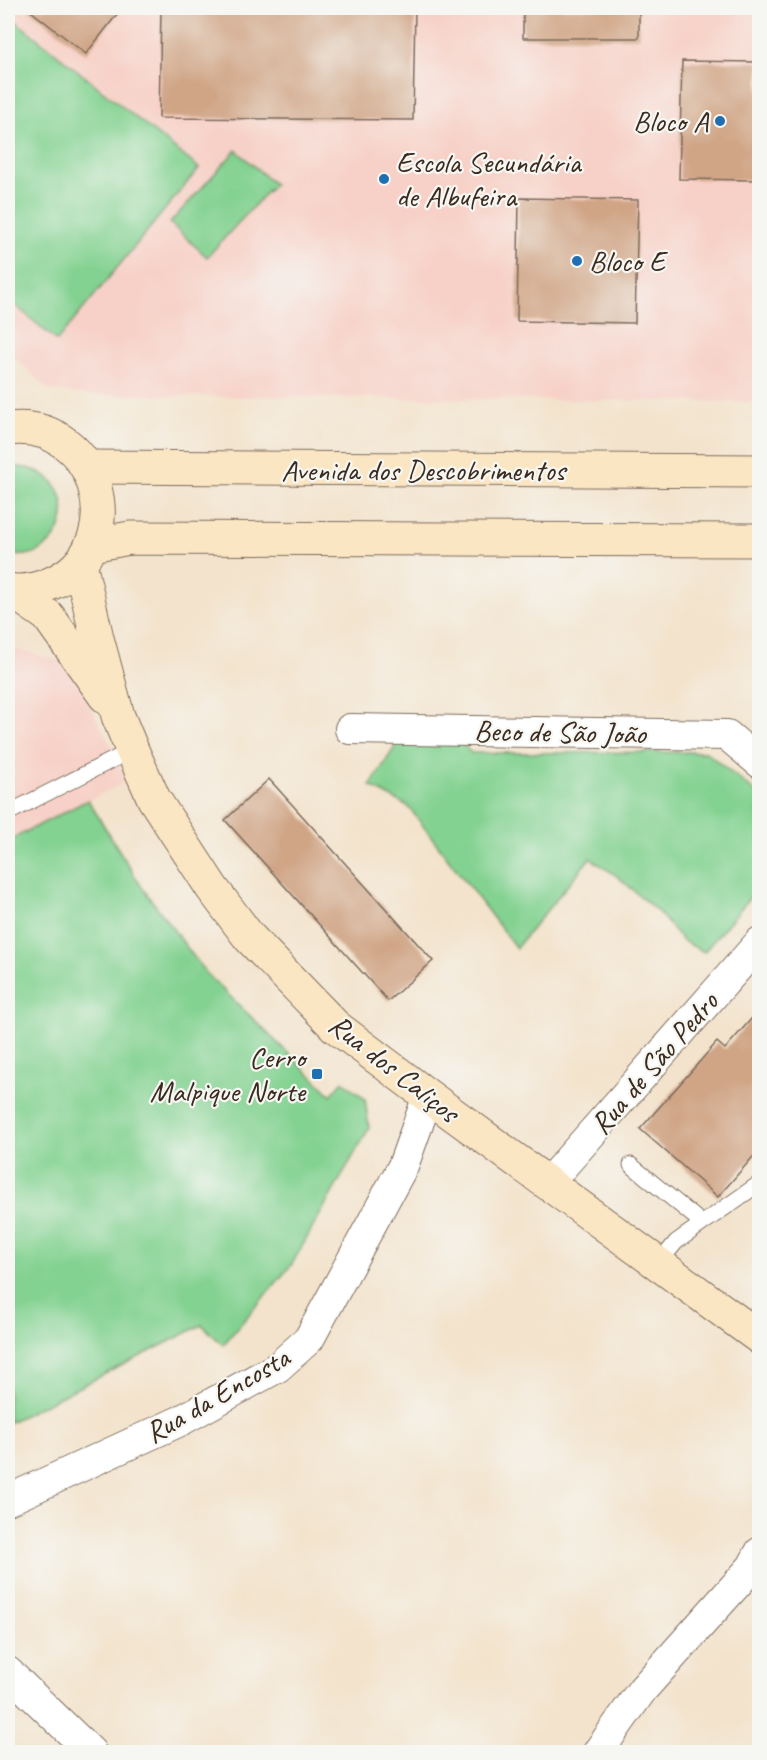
<svg xmlns="http://www.w3.org/2000/svg" width="767" height="1760" font-family="Caveat,sans-serif">
	<style>
		.built { fill: #f7d1c7 }
		.green { fill: #83d291; stroke: #5f7e58; stroke-width: 1.5 }
		.building { fill: #d0a586 }
		.lines { fill: none; stroke-linecap: round; stroke-linejoin: round }
		.lane-casing { stroke: #7b6b5b; stroke-width: 17 }
		.street-casing { stroke: #7b6b5b; stroke-width: 32 }
		.secondary-casing { stroke: #7b6b5b; stroke-width: 35 }
		.lane { stroke: #fff; stroke-width: 15 }
		.street { stroke: #fff; stroke-width: 30 }
		.secondary { stroke: #fbe6c4; stroke-width: 33 }
		.poi-dot { fill: #1f6fb2; stroke: #f6f6f2; stroke-width: 2 }
		.labels { text-anchor: middle; dominant-baseline: central; stroke-width: 4.5; stroke-linejoin: round; paint-order: stroke }
		.poi-label { font-size: 30px; fill: #3b2a1e; stroke: #f6f6f2; text-anchor: end }
		.street-label { font-size: 30px; fill: #3b2a1e; stroke: #f6f6f2 }
	</style>
	<rect width="100%" height="100%" fill="#f6f6f2"/>
	<filter id="ink" filterUnits="userSpaceOnUse"><feTurbulence type="fractalNoise" baseFrequency=".0167" numOctaves="2"/><feDisplacementMap in="SourceGraphic" scale="12" xChannelSelector="R" yChannelSelector="G"/><feConvolveMatrix kernelMatrix="1 2 1 2 8 2 1 2 1" color-interpolation-filters="sRGB"/></filter>
	<filter id="wash" filterUnits="userSpaceOnUse"><feTurbulence type="fractalNoise" baseFrequency=".008" numOctaves="4" result="noise"/><feDisplacementMap in="SourceGraphic" scale="24" xChannelSelector="R" yChannelSelector="G"/><feGaussianBlur stdDeviation="1.35" result="paint"/><feColorMatrix in="noise" values="0 0 0 0 0 0 0 0 0 0 0 0 0 0 0 0 0 1.4 0 .05"/><feComposite in="paint" operator="in"/></filter>
	<g filter="url(#wash)">
		<rect width="100%" height="100%" fill="#f3e3cc"/>
		<!-- built -->
		<g class="built">
			<path d="M 8,8 L 759,8 L 759,402 L 87,395 L 49,390 L 8,351 Z"/>
			<path d="M 8,647 L 68,663 L 129,780 L 8,841 Z"/>
		</g>
		<!-- green -->
		<g class="green">
			<path d="M 8,15 L 199,168 L 57,341 L 8,299 Z"/>
			<path d="M 236,150 L 274,184 L 207,257 L 170,223 Z"/>
			<path d="M 21,467 C 27,468 34,469 39,472 C 85,494 61,566 8,554 L 8,468 Z"/>
			<path d="M 400,739 L 459,740 L 471,753 L 706,752 L 759,795 L 759,887 L 704,952 L 683,941 L 658,912 L 618,877 L 590,858 L 516,948 L 408,806 L 370,786 Z"/>
			<path d="M 88,800 L 141,886 L 206,973 L 331,1095 L 343,1081 L 365,1099 L 369,1128 L 292,1264 L 223,1345 L 202,1325 L 8,1423 L 8,841 Z"/>
		</g>
		<g id="blocks">
			<!-- building -->
			<g class="building">
				<path d="M 27,8 L 122,8 L 86,54 Z"/>
				<path d="M 161,8 L 415,8 L 413,120 L 159,118 Z"/>
				<rect x="523" y="8" width="116" height="30"/>
				<path d="M 682,61 L 759,62 L 759,180 L 679,179 Z"/>
				<path d="M 519,198 L 638,200 L 635,323 L 517,321 Z"/>
				<path d="M 269,779 L 433,961 L 388,1001 L 225,820 Z"/>
				<path d="M 759,1010 L 759,1150 L 718,1197 L 640,1129 L 717,1042 L 725,1049 Z"/>
			</g>
		</g>
	</g>
	<g filter="url(#ink)">
		<use href="#blocks" fill-opacity="0" stroke="#7b6b5b" stroke-width="1.5"/>
		<g class="lines">
			<!-- lane casing -->
			<g class="lane-casing">
				<g id="lane">
					<path d="M 8,813 L 132,750"/>
					<path d="M 631,1165 L 702,1223"/>
					<path d="M 658,1264 L 676,1242 L 760,1183"/>
				</g>
			</g>
			<!-- street casing -->
			<g class="street-casing">
				<g id="street">
					<path d="M 350,729 L 727,735 L 760,763"/>
					<path d="M 547,1184 L 760,942"/>
					<path d="M 8,1500 L 180,1421 L 278,1367 L 309,1339 L 403,1166 L 428,1096"/>
					<path d="M 8,1672 L 91,1752"/>
					<path d="M 598,1752 L 642,1690 L 752,1567 L 760,1552"/>
				</g>
			</g>
			<!-- secondary casing -->
			<g class="secondary-casing">
				<g id="secondary">
					<path d="M 8,429 C 99,417 134,547 52,583 C 38,589 23,593 8,590"/>
					<path d="M 87,467 L 760,471"/>
					<path d="M 91,545 L 130,538 L 760,540"/>
					<path d="M 80,563 L 97,638 L 118,716 L 132,750 L 154,799 L 212,888 L 249,937 L 335,1026 L 428,1096 L 760,1338"/>
					<path d="M 12,591 L 48,616 L 105,696"/>
				</g>
			</g>
			<!-- lane -->
			<use href="#lane" class="lane"/>
			<!-- street -->
			<use href="#street" class="street"/>
			<!-- secondary -->
			<use href="#secondary" class="secondary"/>
		</g>
	</g>
	<!-- markers -->
	<g class="poi-dot">
		<circle cx="720" cy="121" r="6"/>
		<circle cx="384" cy="179" r="6"/>
		<circle cx="577" cy="261" r="6"/>
		<rect x="311" y="1068" width="12" height="12" rx="3"/>
	</g>
	<g class="labels">
		<!-- poi labels -->
		<g class="poi-label">
			<text x="708" y="121">Bloco A</text>
			<text x="396" y="162" text-anchor="start">Escola Secundária<tspan x="396" dy="34">de Albufeira</tspan></text>
			<text x="589" y="261" text-anchor="start">Bloco E</text>
			<text x="305" y="1057">Cerro<tspan x="305" dy="34">Malpique Norte</tspan></text>
		</g>
		<!-- street labels -->
		<g class="street-label">
			<text x="423" y="470">Avenida dos Descobrimentos</text>
			<text transform="translate(560 732) rotate(1)">Beco de São João</text>
			<text transform="translate(654 1063) rotate(-49)">Rua de São Pedro</text>
			<text transform="translate(394 1068) rotate(38)">Rua dos Caliços</text>
			<text transform="translate(217 1395) rotate(-30)">Rua da Encosta</text>
		</g>
	</g>
	<!-- margin -->
	<rect width="767" height="1760" fill="none" stroke="#f6f6f2" stroke-width="30"/>
</svg>
